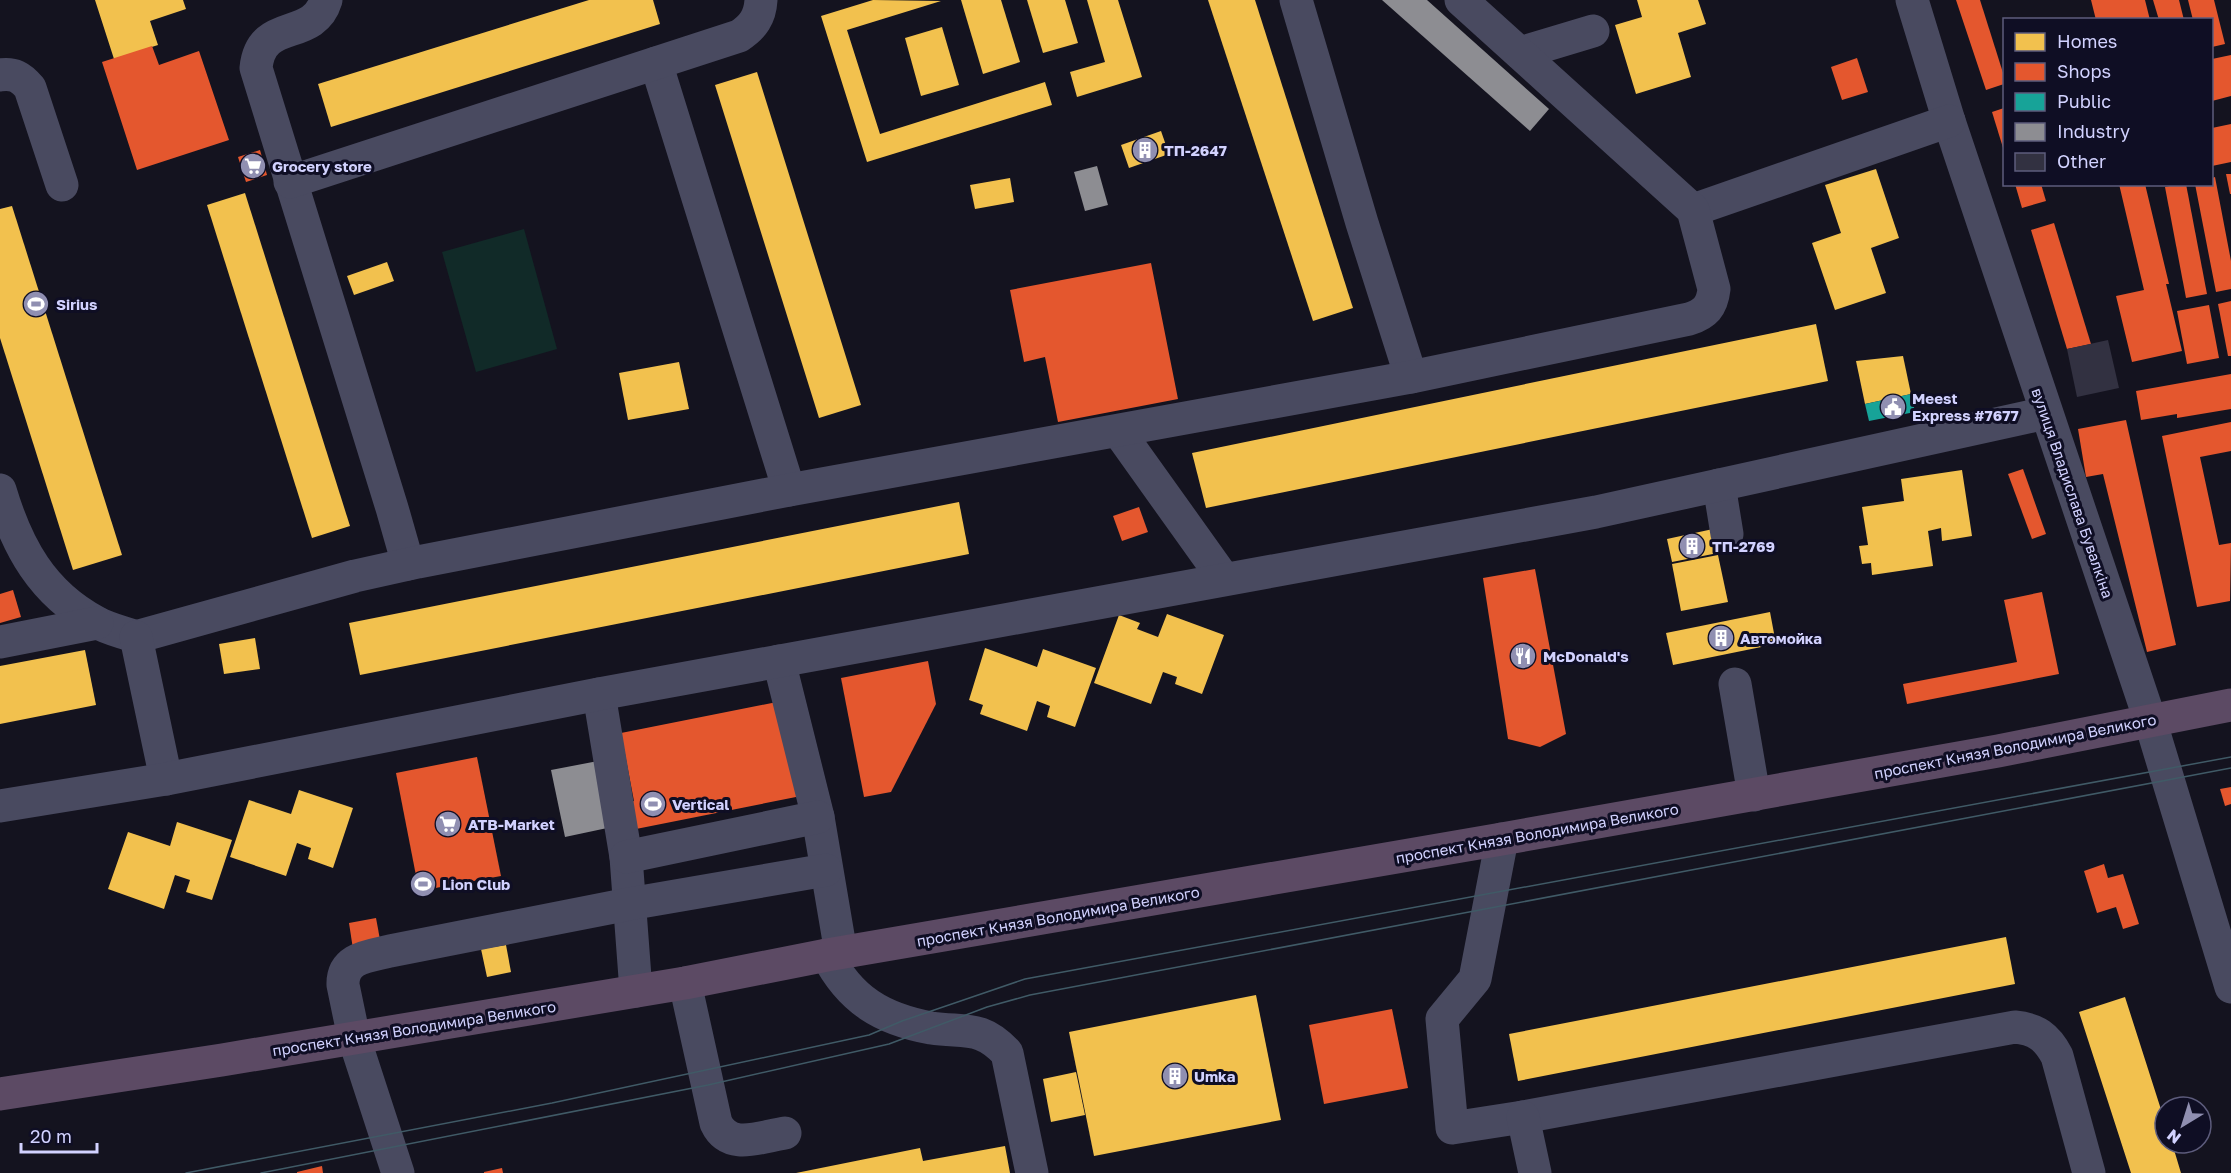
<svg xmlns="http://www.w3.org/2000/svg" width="2231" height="1173" font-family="'Golos Text',sans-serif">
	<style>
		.green { fill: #112a28 }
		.homes { fill: #f2c14e }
		.shops { fill: #e4572e }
		.public { fill: #17a398 }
		.industry { fill: #8d8d92 }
		.building { fill: #323141 }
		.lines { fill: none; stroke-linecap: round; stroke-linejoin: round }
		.minor { stroke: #494a60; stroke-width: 33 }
		.highway { stroke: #5c4a64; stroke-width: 33 }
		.tram { stroke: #405a66; stroke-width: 1.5 }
		.labels { text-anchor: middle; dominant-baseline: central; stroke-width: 6; stroke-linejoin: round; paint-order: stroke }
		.poi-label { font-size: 15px; font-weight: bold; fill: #d2d2ff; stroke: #0f0e24; text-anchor: start }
		.street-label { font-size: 15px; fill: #d2d2ff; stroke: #0f0e24 }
	</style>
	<rect width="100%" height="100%" fill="#14131f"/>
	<!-- green -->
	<path class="green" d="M 524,229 L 557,349 L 476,372 L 442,252 Z"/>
	<!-- homes -->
	<g class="homes">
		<path d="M 95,0 L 183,0 L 186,9 L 150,21 L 158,45 L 114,59 Z"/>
		<path d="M 589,0 L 653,0 L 660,24 L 331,127 L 318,84 Z"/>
		<path d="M 873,0 L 941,1 L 847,30 L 880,134 L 1045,82 L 1052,105 L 867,162 L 821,16 Z"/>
		<path d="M 961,0 L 1001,0 L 1020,62 L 983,74 Z"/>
		<path d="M 1027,0 L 1065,0 L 1078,43 L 1043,53 Z"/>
		<path d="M 1087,0 L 1118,0 L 1142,77 L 1077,97 L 1070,72 L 1105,62 Z"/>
		<path d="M 1208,0 L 1255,0 L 1353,308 L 1313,321 Z"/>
		<path d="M 1637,0 L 1698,0 L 1706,24 L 1678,33 L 1691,77 L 1636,94 L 1615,25 L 1642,17 Z"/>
		<path d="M 942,27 L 959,85 L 921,96 L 905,38 Z"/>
		<path d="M 757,72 L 861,405 L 819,418 L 715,85 Z"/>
		<path d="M 1161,131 L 1169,154 L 1129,168 L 1121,145 Z"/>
		<path d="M 1876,169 L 1899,238 L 1871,248 L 1886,293 L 1835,310 L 1812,243 L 1841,233 L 1825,185 Z"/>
		<path d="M 1010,178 L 1014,202 L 975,209 L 970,185 Z"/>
		<path d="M 245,193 L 350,526 L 312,538 L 207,205 Z"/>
		<path d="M 12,206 L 122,555 L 73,570 L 0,338 L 0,209 Z"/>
		<path d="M 387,262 L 394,281 L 354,295 L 347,276 Z"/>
		<path d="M 1816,324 L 1828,381 L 1206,508 L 1192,453 Z"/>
		<path d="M 1903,356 L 1911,394 L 1865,404 L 1856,361 Z"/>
		<path d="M 679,362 L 689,409 L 628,420 L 619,373 Z"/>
		<path d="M 1962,470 L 1972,536 L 1942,541 L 1941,528 L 1928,531 L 1933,566 L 1872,575 L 1871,563 L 1862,564 L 1859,546 L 1868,545 L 1862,507 L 1904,501 L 1901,479 Z"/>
		<path d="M 959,502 L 969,554 L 360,675 L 349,623 Z"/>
		<path d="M 1713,529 L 1718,553 L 1672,562 L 1667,539 Z"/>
		<path d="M 1718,555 L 1728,602 L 1681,611 L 1672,564 Z"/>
		<path d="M 1770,612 L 1776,644 L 1673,665 L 1666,633 Z"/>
		<path d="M 1167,614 L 1224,635 L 1202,694 L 1175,684 L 1177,677 L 1163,672 L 1151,704 L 1094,683 L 1119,615 L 1140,623 L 1137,629 L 1158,637 Z"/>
		<path d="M 255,638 L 260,669 L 224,674 L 219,644 Z"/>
		<path d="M 985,648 L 1037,667 L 1043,649 L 1096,668 L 1075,727 L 1047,717 L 1050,706 L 1037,701 L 1027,731 L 980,714 L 983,705 L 969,700 Z"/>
		<path d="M 85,650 L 96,705 L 0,724 L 0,666 Z"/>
		<path d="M 299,790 L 353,808 L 333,868 L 308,859 L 311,848 L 297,843 L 286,876 L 230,857 L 249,800 L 291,814 Z"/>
		<path d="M 177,822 L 232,840 L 212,900 L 186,892 L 190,880 L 175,875 L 164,909 L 108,889 L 128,832 L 170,846 Z"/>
		<path d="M 2006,937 L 2015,984 L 1518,1081 L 1509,1034 Z"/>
		<path d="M 506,945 L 511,972 L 487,977 L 481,949 Z"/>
		<path d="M 1256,995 L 1281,1120 L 1094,1156 L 1069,1032 Z"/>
		<path d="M 2125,997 L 2165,1122 L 2165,1143 L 2172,1143 L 2181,1173 L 2131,1173 L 2100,1077 L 2079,1012 Z"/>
		<path d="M 1076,1072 L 1085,1115 L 1051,1122 L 1043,1079 Z"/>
		<path d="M 1005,1146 L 1010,1173 L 796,1173 L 920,1148 L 923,1161 Z"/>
	</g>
	<!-- shops -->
	<g class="shops">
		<path d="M 1956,0 L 1980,0 L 2004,76 L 2004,84 L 1986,90 Z"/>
		<path d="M 2091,0 L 2145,0 L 2150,20 L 2096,20 Z"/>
		<path d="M 2153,0 L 2179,0 L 2184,20 L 2159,20 Z"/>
		<path d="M 2188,0 L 2214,0 L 2225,44 L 2212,47 L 2212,20 L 2193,20 Z"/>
		<path d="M 152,46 L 159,65 L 199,51 L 229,140 L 137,170 L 102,62 Z"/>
		<path d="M 2231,55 L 2231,96 L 2212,101 L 2212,59 Z"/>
		<path d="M 1857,58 L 1868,92 L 1842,100 L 1831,67 Z"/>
		<path d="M 2004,108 L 2004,151 L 1992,112 Z"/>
		<path d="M 2231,124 L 2231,162 L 2212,166 L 2212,128 Z"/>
		<path d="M 260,150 L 267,175 L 246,182 L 238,157 Z"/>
		<path d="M 2226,174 L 2231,174 L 2231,194 L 2230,194 Z"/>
		<path d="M 2215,177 L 2231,261 L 2231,289 L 2216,292 L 2195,184 L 2212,184 L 2212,178 Z"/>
		<path d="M 2015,184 L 2041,184 L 2046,201 L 2022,208 Z"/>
		<path d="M 2119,184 L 2145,184 L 2169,284 L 2166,284 L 2182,351 L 2132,362 L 2116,296 L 2144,290 Z"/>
		<path d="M 2179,184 L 2186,184 L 2207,294 L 2186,298 L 2165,187 Z"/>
		<path d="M 2054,223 L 2091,344 L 2067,349 L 2031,230 Z"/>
		<path d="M 1151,263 L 1178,399 L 1058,422 L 1045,357 L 1024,362 L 1010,290 Z"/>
		<path d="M 2231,301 L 2231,356 L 2228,356 L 2218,304 Z"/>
		<path d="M 2209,305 L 2219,358 L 2187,364 L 2177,311 Z"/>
		<path d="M 2231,374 L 2231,409 L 2177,418 L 2177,414 L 2141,420 L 2136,391 Z"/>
		<path d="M 2126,420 L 2176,645 L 2147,652 L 2103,474 L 2086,477 L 2078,429 Z"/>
		<path d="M 2231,422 L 2231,451 L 2200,457 L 2219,545 L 2231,543 L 2230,601 L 2197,607 L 2162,436 Z"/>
		<path d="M 2023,469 L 2046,534 L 2032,539 L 2008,474 Z"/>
		<path d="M 1139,507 L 1148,532 L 1122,541 L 1113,516 Z"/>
		<path d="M 1535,569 L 1566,734 L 1540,747 L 1508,739 L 1483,578 Z"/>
		<path d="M 13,590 L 21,617 L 0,623 L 0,594 Z"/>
		<path d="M 2042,592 L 2059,674 L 1907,704 L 1903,684 L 2017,662 L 2004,600 Z"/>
		<path d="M 928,661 L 936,704 L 891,792 L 864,797 L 841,678 Z"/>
		<path d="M 782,701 L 801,796 L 631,830 L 625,803 L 634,801 L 621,733 Z"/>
		<path d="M 477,757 L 501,876 L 419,891 L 396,773 Z"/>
		<path d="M 2231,787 L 2231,804 L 2225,806 L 2220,789 Z"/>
		<path d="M 2104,864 L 2108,878 L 2123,874 L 2139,924 L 2123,929 L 2116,907 L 2097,913 L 2084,871 Z"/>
		<path d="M 376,918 L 381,945 L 353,949 L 349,923 Z"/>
		<path d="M 1392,1009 L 1408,1088 L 1324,1104 L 1309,1025 Z"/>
		<path d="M 322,1166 L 323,1173 L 297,1173 L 297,1172 Z"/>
		<path d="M 502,1168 L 503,1173 L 484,1173 L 484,1172 Z"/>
	</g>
	<!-- public -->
	<path class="public" d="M 1911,394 L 1915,412 L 1869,421 L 1865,404 Z"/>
	<!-- industry -->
	<g class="industry">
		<path d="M 1382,0 L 1427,0 L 1549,109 L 1530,131 Z"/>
		<path d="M 1097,166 L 1108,205 L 1085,211 L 1074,172 Z"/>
		<path d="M 598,761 L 612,827 L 565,837 L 551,770 Z"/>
	</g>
	<!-- building -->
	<path class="building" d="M 2108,340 L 2119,388 L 2077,397 L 2067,349 Z"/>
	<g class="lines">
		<!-- minor -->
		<g class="minor">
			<path d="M 326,0 C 313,43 261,16 256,68 L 392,508 L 408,564"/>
			<path d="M 1296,0 L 1362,223 L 1411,377"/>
			<path d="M 1912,0 L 1949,121 L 2150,720 L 2231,987"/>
			<path d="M 1520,53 L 1593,31"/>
			<path d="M 656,63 L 789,490"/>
			<path d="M 0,75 C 14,73 21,77 30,88 L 62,185"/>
			<path d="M 290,182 L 739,36 C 753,27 760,17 761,0"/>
			<path d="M 1693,210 L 1949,121"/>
			<path d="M 1119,432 L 1224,579"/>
			<path d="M 1719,485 L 1727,534"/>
			<path d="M 0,490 C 17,547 42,593 96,622 C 108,629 123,632 136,637"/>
			<path d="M 136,637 L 355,576 L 418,562 L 789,490 L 1411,377 L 1689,319 C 1705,314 1712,307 1714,289 L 1693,210 L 1461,0"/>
			<path d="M 136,637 L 166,779"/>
			<path d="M 0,642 L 97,623"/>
			<path d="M 779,661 L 818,817 L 841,953"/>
			<path d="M 1735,684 L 1754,795"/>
			<path d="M 599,694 L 626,857 L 636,991"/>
			<path d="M 0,806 L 166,779 L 599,694 L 1596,512 L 2046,413"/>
			<path d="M 1502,839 L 1475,979 L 1442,1019 L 1452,1128 L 1523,1117 L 2015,1027 C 2036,1029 2047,1037 2057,1056 L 2089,1173"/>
			<path d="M 626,857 L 818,817"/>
			<path d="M 827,955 C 850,1000 882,1019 931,1028 C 966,1033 981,1025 1007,1053 L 1032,1173"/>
			<path d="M 685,983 L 716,1123 C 729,1151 760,1137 785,1133"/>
			<path d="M 1523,1117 L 1535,1173"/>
			<path d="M 398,1173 L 354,1038 L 343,985 C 342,957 370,956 390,951 L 629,904 L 826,870"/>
		</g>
		<!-- highway -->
		<path class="highway" d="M 0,1094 L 222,1060 L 685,983 L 827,955 L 1502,839 L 1998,751 L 2231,705"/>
		<!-- tram -->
		<g class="tram">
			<path d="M 186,1173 L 552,1103 L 869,1035 L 902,1021 L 1025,979 L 2231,757"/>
			<path d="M 261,1173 L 708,1085 L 889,1044 L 987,1007 L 1030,995 L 2231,768"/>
		</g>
	</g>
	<!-- icons -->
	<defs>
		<g id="building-disc" transform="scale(1.35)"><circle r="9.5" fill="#908fb1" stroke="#0f0e24"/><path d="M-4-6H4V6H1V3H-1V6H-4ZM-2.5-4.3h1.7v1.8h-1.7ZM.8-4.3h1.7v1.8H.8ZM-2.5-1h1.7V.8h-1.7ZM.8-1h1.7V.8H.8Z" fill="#fff"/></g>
		<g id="supermarket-disc" transform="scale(1.35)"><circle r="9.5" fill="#908fb1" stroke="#0f0e24"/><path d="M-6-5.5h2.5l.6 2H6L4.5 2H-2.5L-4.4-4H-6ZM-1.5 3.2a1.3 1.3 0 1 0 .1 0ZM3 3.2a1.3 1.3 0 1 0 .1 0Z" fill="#fff"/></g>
		<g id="stadium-disc" transform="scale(1.35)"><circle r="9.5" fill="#908fb1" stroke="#0f0e24"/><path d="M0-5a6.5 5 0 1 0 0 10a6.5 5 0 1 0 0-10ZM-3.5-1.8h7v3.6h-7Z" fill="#fff"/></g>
		<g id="civic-disc" transform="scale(1.35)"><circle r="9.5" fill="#908fb1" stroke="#0f0e24"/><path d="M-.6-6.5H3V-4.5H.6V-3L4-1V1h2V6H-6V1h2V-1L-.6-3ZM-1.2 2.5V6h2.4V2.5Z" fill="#fff"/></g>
		<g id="restaurant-disc" transform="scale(1.35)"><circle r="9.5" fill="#908fb1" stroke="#0f0e24"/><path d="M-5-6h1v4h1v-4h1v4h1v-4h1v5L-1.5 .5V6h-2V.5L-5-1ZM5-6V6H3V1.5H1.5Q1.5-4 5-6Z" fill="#fff"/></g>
	</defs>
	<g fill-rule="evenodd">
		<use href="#building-disc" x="1145" y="150"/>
		<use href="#supermarket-disc" x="253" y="166"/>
		<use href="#stadium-disc" x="36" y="304"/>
		<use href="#civic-disc" x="1893" y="407"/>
		<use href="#building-disc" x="1692" y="546"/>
		<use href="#building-disc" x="1721" y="638"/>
		<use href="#restaurant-disc" x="1523" y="656"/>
		<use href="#stadium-disc" x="653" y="804"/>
		<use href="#supermarket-disc" x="448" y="824"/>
		<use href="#stadium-disc" x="423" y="884"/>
		<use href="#building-disc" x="1175" y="1076"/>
	</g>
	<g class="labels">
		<!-- poi labels -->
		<g class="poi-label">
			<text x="1164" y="150">ТП-2647</text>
			<text x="272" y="166">Grocery store</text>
			<text x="56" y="304">Sirius</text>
			<text x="1912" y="398">Meest<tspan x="1912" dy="17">Express #7677</tspan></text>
			<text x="1712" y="546">ТП-2769</text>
			<text x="1740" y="638">Автомойка</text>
			<text x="1543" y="656">McDonald's</text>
			<text x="672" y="804">Vertical</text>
			<text x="468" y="824">ATB-Market</text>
			<text x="442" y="884">Lion Club</text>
			<text x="1194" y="1076">Umka</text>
		</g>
		<!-- street labels -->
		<g class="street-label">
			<text transform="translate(2073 493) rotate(71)">вулиця Владислава Бувалкіна</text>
			<text transform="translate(2015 746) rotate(-11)">проспект Князя Володимира Великого</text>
			<text transform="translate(1537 833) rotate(-10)">проспект Князя Володимира Великого</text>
			<text transform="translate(1058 916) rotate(-10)">проспект Князя Володимира Великого</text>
			<text transform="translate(414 1028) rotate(-9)">проспект Князя Володимира Великого</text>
		</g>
	</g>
	<!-- legend -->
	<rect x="2003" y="18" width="210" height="168" fill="#0f0e24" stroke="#5d5c7c" stroke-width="1.5"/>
	<rect x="2015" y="33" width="30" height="18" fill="#f2c14e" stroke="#5d5c7c" stroke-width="1.5"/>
	<text x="2057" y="48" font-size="18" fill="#d2d2ff">Homes</text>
	<rect x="2015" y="63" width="30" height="18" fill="#e4572e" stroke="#5d5c7c" stroke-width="1.5"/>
	<text x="2057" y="78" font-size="18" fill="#d2d2ff">Shops</text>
	<rect x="2015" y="93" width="30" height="18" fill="#17a398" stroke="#5d5c7c" stroke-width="1.5"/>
	<text x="2057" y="108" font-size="18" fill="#d2d2ff">Public</text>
	<rect x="2015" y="123" width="30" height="18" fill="#8d8d92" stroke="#5d5c7c" stroke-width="1.5"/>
	<text x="2057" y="138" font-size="18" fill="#d2d2ff">Industry</text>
	<rect x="2015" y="153" width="30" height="18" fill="#323141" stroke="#5d5c7c" stroke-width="1.5"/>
	<text x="2057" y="168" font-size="18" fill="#d2d2ff">Other</text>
	<!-- north arrow -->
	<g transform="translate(2183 1125) rotate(218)"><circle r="28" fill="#0f0e24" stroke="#5d5c7c" stroke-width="1.5"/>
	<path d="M0-4.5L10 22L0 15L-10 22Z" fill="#908fb1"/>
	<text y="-9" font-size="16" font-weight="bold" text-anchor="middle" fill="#d2d2ff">N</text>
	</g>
	<!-- scale -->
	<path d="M21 1143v9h76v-9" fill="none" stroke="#d2d2ff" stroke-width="3"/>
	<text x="30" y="1143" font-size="18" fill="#d2d2ff" stroke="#0f0e24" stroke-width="4.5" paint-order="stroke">20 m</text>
</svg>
